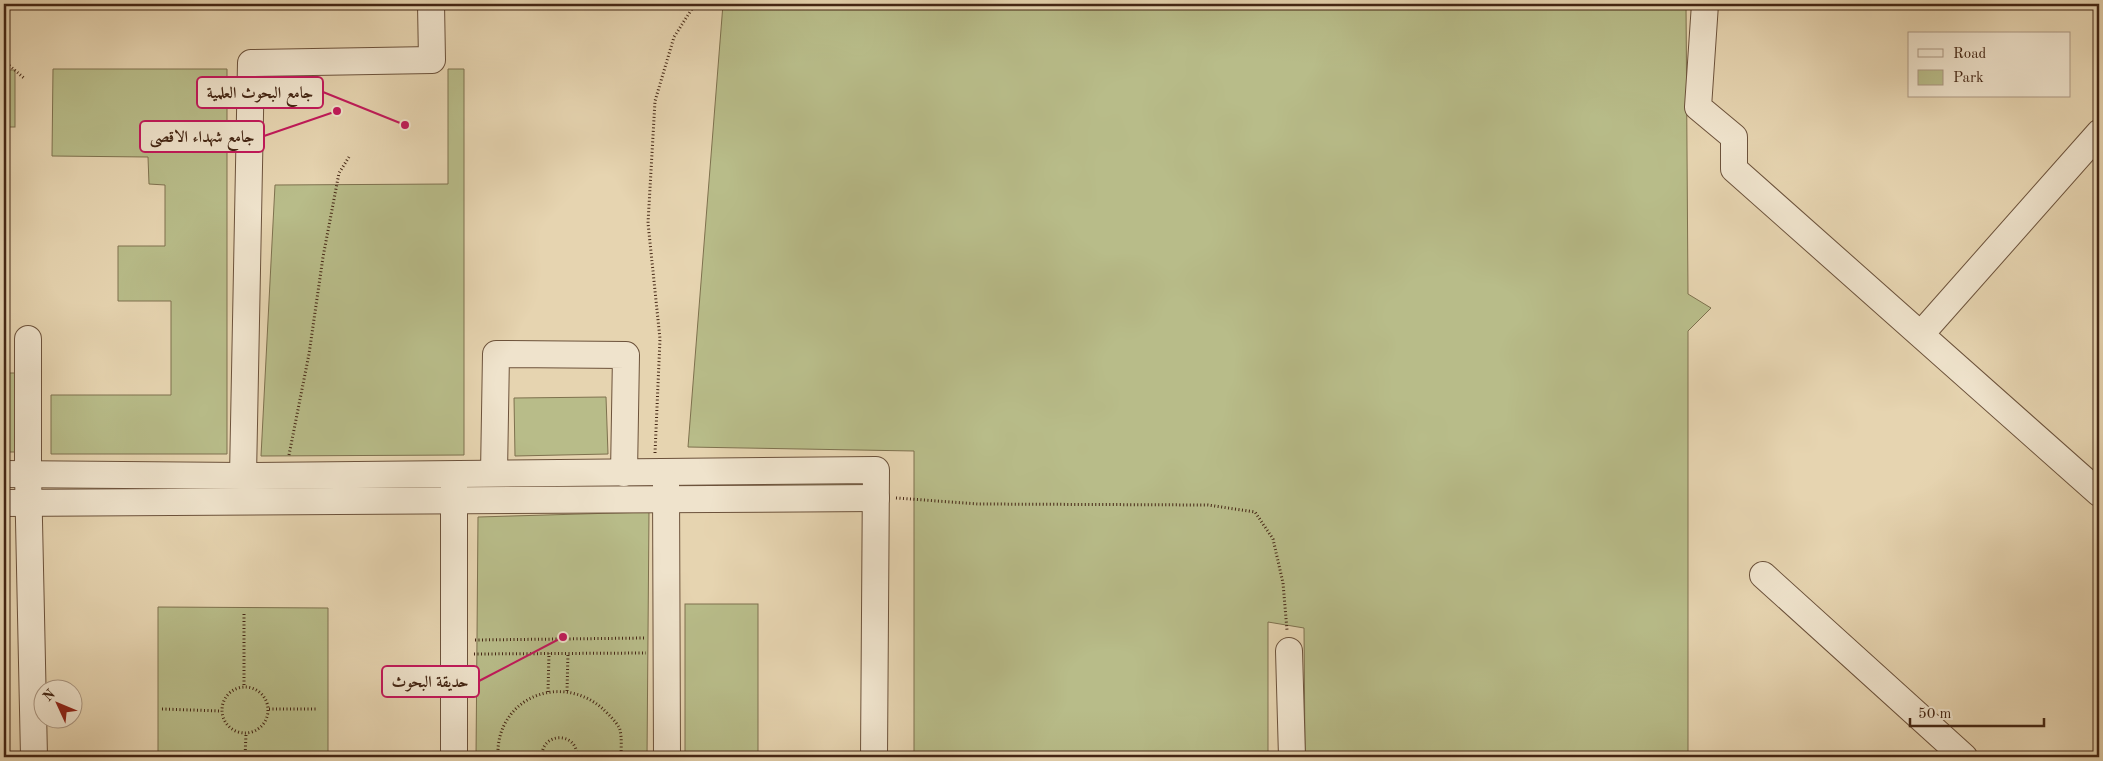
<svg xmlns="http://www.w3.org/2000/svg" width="2103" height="761" font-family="'Old Standard TT',Amiri,serif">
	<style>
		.green { fill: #b8bc89; stroke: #7e714e }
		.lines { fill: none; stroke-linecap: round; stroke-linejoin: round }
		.minor-casing { stroke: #6c523b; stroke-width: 28 }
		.path { stroke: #442614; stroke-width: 3; stroke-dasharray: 1 2.5; stroke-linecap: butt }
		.minor { stroke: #efe3cc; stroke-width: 26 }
		.leader { fill: none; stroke: #c2185b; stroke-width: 2 }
		.callout-dot { fill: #c2185b; stroke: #efe3cc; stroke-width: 2 }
		.callout { fill: #efe3cc; stroke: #c2185b; stroke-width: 2 }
		.callout-label { font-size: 16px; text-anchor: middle; font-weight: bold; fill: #442614 }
	</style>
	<rect width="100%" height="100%" fill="#e6d4b0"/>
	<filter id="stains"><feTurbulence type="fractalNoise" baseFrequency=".004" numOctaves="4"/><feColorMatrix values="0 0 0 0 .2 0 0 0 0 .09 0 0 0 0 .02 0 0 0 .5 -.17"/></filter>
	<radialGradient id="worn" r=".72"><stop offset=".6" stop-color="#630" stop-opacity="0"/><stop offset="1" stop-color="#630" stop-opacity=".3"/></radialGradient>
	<!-- green -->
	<g class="green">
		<path d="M 723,4 L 1686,4 L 1688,294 L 1711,308 L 1688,331 L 1688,757 L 1305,757 L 1304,628 L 1268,622 L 1268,757 L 914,757 L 914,451 L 688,447 Z"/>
		<path d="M 53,69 L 227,69 L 227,454 L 51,454 L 51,395 L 171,395 L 171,301 L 118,301 L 118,246 L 165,246 L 165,185 L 149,184 L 148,157 L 52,156 Z"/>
		<path d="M 448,69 L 464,69 L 464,455 L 261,456 L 275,185 L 448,184 Z"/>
		<rect x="4" y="70" width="11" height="57"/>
		<rect x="4" y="373" width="11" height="79"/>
		<path d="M 606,397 L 608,454 L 515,456 L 514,398 Z"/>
		<path d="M 870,481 L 870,486 L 684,488 L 684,483 Z"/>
		<path d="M 649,512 L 647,757 L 476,757 L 478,517 Z"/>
		<rect x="685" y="604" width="73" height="153"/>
		<path d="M 158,607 L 328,608 L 328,757 L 158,757 Z"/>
	</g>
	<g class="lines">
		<!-- minor casing -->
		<g class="minor-casing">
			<g id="minor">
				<path d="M 1705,4 L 1698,107 L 1734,137 L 1734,169 L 2099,493"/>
				<path d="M 1921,334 L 2099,133"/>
				<path d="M 28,339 L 28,474 L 34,757"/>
				<path d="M 494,473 L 496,354 L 626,355 L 624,473"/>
				<path d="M 4,474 L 243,476 L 876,470 L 874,757"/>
				<path d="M 243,476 L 251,63 L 432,60 L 431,4"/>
				<path d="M 666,483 L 667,757"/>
				<path d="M 4,503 L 876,498"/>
				<path d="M 1763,575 L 1964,757"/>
				<path d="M 1289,651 L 1292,757"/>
				<path d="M 454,757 L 454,483"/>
			</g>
		</g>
		<!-- path -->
		<g class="path">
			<path d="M 4,61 L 24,78"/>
			<path d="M 655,453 L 660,339 L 648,223 L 655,101 L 674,37 L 695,4"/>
			<path d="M 289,455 L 309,354 L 323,257 L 339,173 L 349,157"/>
			<path d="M 896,498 L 978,504 L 1208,505 L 1255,512 L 1273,539 L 1283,583 L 1287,630"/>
			<path d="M 475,640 L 646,638"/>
			<path d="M 474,654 L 646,653"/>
			<path d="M 244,685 L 244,612"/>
			<circle cx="245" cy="710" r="23"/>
			<path d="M 567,691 L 568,653"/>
			<path d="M 548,692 L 549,653"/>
			<path d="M 162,709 L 220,711"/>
			<path d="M 269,709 L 317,709"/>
			<path d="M 245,757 L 246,734"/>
			<path d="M 498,757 C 495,699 560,671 603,709 C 608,714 618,723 620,730 C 622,738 621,749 621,757"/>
			<path d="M 542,757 C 541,732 577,731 577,756"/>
			<path d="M 543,757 L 590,755 L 590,757"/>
		</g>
		<!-- minor -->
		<use href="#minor" class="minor"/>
	</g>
	<!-- callouts -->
	<path class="leader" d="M405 125L323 92M337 111L264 136M563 637L479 681"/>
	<g class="callout-dot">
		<circle cx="405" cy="125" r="5"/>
		<circle cx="337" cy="111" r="5"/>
		<circle cx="563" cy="637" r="5"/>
	</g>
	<g class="callout">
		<rect x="197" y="77" width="126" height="31" rx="5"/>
		<rect x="140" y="121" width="124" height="31" rx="5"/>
		<rect x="382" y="666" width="97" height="31" rx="5"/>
	</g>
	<g class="callout-label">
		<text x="260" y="98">جامع البحوث العلمية</text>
		<text x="202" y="142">جامع شهداء الاقصى</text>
		<text x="430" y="687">حديقة البحوث</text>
	</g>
	<!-- margin -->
	<rect width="2103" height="761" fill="none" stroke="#e6d4b0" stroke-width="20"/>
	<rect x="5" y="5" width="2093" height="751" fill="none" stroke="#442614" stroke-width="2.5"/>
	<rect x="10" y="10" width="2083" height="741" fill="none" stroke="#442614"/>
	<!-- legend -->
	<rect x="1908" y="32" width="162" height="65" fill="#efe3cc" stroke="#ab9782"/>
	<rect x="1918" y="49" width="25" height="8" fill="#efe3cc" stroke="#ab9782"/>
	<text x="1953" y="58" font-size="15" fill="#442614">Road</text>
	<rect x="1918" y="70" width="25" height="15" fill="#b8bc89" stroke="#ab9782"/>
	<text x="1953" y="82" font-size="15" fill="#442614">Park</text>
	<!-- north arrow -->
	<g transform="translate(58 704) rotate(314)"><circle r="24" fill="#efe3cc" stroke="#ab9782"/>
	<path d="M0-4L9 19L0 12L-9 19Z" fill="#8f2418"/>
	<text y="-8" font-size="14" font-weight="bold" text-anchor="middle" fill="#442614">N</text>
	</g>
	<!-- scale -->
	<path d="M1910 718v8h134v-8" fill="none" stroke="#442614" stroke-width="2.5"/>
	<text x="1918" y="718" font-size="15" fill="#442614" stroke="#efe3cc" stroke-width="4" paint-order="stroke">50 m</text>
	<rect width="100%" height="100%" filter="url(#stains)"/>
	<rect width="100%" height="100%" fill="url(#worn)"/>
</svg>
